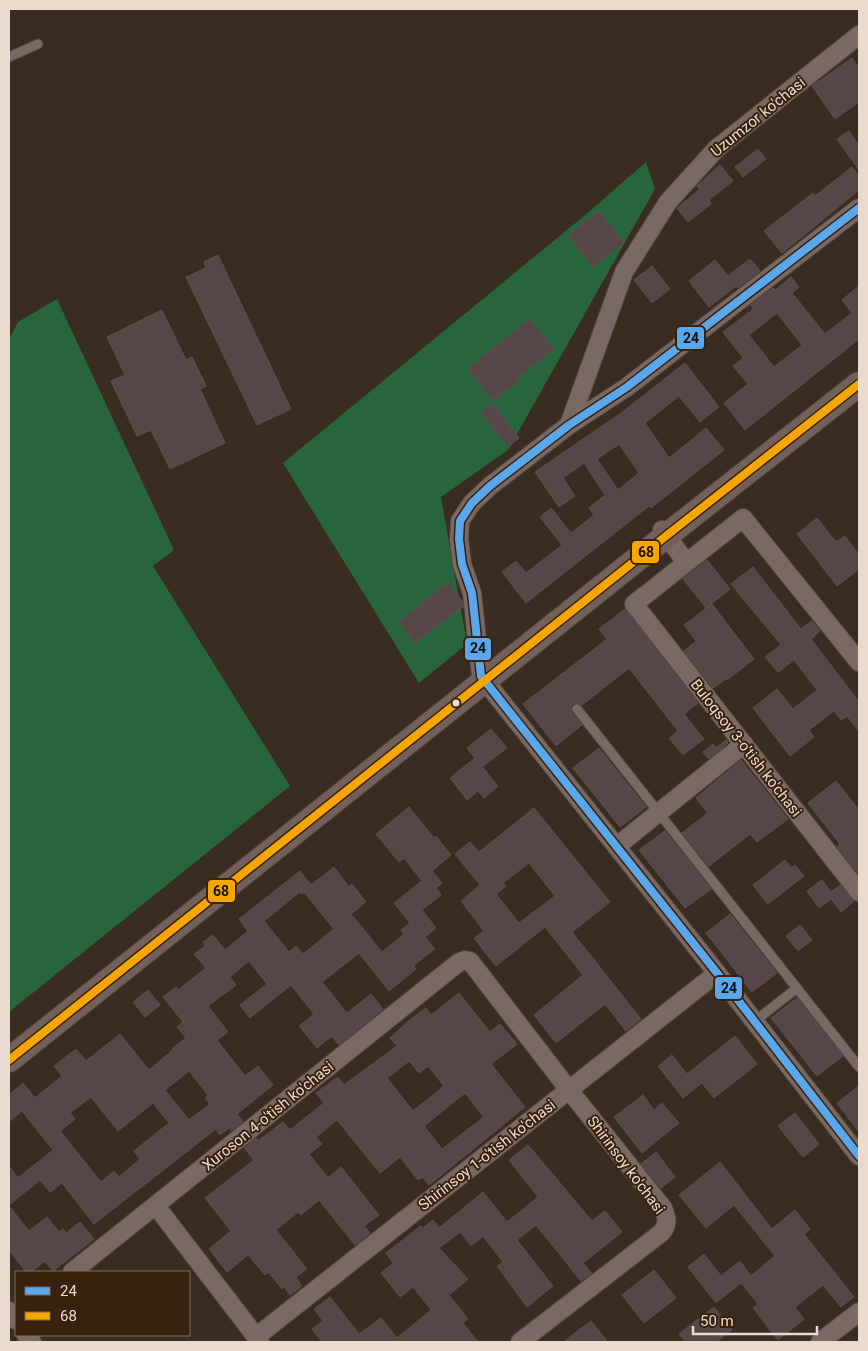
<svg xmlns="http://www.w3.org/2000/svg" width="868" height="1351" font-family="Roboto,sans-serif">
	<style>
		.forest { fill: #29653c }
		.building { fill: #574648; stroke: #5b4f4e; fill-rule: evenodd }
		.lines { fill: none; stroke-linecap: round; stroke-linejoin: round }
		.service-casing { stroke: #54493f; stroke-width: 11 }
		.minor-casing { stroke: #54493f; stroke-width: 20 }
		.secondary-casing { stroke: #54493f; stroke-width: 26 }
		.service { stroke: #7a6865; stroke-width: 9 }
		.minor { stroke: #7a6865; stroke-width: 18 }
		.secondary { stroke: #74605b; stroke-width: 24 }
		.bus-1-casing { stroke: #38220d; stroke-width: 11 }
		.bus-2-casing { stroke: #38220d; stroke-width: 11 }
		.bus-1 { stroke: #5aa8eb; stroke-width: 8 }
		.bus-2 { stroke: #f7a600; stroke-width: 8 }
		.bus-dot { fill: #ebdbcf; stroke: #38220d; stroke-width: 2 }
		.labels { text-anchor: middle; dominant-baseline: central; stroke-width: 4; stroke-linejoin: round; paint-order: stroke }
		.street-label { font-size: 15px; fill: #ebdbcf; stroke: #38220d }
		.line-badge { stroke: #38220d; stroke-width: 2 }
		.pale-badge-label { font-size: 14px; text-anchor: middle; font-weight: bold; fill: #111 }
	</style>
	<rect width="100%" height="100%" fill="#392d21"/>
	<!-- forest -->
	<g class="forest">
		<path d="M 646,162 L 655,189 L 508,450 L 441,497 L 467,644 L 419,683 L 283,463 L 590,211 Z"/>
		<path d="M 57,299 L 174,550 L 153,566 L 290,786 L 9,1012 L 9,339 L 18,322 Z"/>
	</g>
	<!-- building -->
	<g class="building">
		<path d="M 852,58 L 859,68 L 859,102 L 835,119 L 812,86 Z"/>
		<path d="M 849,131 L 859,146 L 859,170 L 837,139 Z"/>
		<path d="M 758,149 L 766,159 L 743,177 L 735,167 Z"/>
		<path d="M 720,165 L 733,181 L 709,200 L 711,204 L 688,222 L 677,208 L 700,189 L 697,186 Z"/>
		<path d="M 852,167 L 859,176 L 859,190 L 782,253 L 764,231 L 813,193 L 815,196 Z"/>
		<path d="M 599,211 L 624,243 L 593,267 L 568,235 Z"/>
		<path d="M 218,255 L 291,409 L 257,425 L 186,277 L 206,268 L 204,262 Z"/>
		<path d="M 750,259 L 760,271 L 738,288 L 736,286 L 709,307 L 689,281 L 715,260 L 728,276 Z"/>
		<path d="M 652,266 L 670,289 L 652,303 L 634,280 Z"/>
		<path d="M 791,277 L 799,287 L 792,293 L 825,334 L 852,313 L 842,300 L 859,286 L 859,339 L 745,430 L 724,403 L 748,384 L 733,366 L 743,358 L 723,332 L 751,311 L 753,308 L 751,305 L 773,288 L 775,290 ZM 777,313 L 802,345 L 774,367 L 749,335 Z"/>
		<path d="M 162,310 L 186,360 L 192,357 L 206,386 L 200,389 L 225,443 L 170,469 L 151,430 L 137,436 L 111,381 L 125,375 L 107,337 Z"/>
		<path d="M 530,319 L 554,349 L 517,378 L 519,380 L 493,401 L 468,368 Z"/>
		<path d="M 685,363 L 719,407 L 700,422 L 679,396 L 645,423 L 669,458 L 706,428 L 724,450 L 651,508 L 649,506 L 526,603 L 502,572 L 516,561 L 526,573 L 562,545 L 540,517 L 551,508 L 571,533 L 594,515 L 589,508 L 605,495 L 584,463 L 563,478 L 575,496 L 559,507 L 535,472 L 621,413 ZM 619,444 L 639,473 L 618,490 L 597,459 Z"/>
		<path d="M 492,403 L 519,438 L 508,447 L 481,413 Z"/>
		<path d="M 817,518 L 836,542 L 845,536 L 859,555 L 859,569 L 837,586 L 797,534 Z"/>
		<path d="M 707,560 L 730,589 L 706,608 L 683,579 Z"/>
		<path d="M 753,567 L 801,629 L 812,621 L 820,631 L 811,639 L 859,702 L 859,731 L 847,716 L 841,720 L 834,711 L 809,730 L 814,737 L 790,756 L 753,708 L 777,689 L 793,709 L 817,690 L 794,660 L 778,672 L 765,657 L 781,645 L 731,584 Z"/>
		<path d="M 448,582 L 462,601 L 463,607 L 415,643 L 399,622 Z"/>
		<path d="M 712,604 L 754,659 L 727,680 L 726,679 L 713,688 L 684,651 L 696,641 L 684,625 Z"/>
		<path d="M 625,609 L 698,703 L 684,714 L 704,739 L 683,755 L 669,738 L 678,731 L 629,668 L 582,705 L 577,703 L 573,704 L 571,707 L 572,713 L 582,725 L 556,746 L 523,704 L 607,639 L 599,629 Z"/>
		<path d="M 491,729 L 507,748 L 482,767 L 467,748 Z"/>
		<path d="M 726,740 L 728,743 L 709,759 L 703,752 L 713,744 L 716,748 Z"/>
		<path d="M 599,748 L 646,807 L 620,827 L 573,768 Z"/>
		<path d="M 475,758 L 498,786 L 484,798 L 478,791 L 467,800 L 450,778 Z"/>
		<path d="M 741,760 L 788,819 L 757,842 L 750,834 L 709,866 L 682,833 L 708,813 L 696,798 Z"/>
		<path d="M 836,781 L 859,810 L 859,875 L 837,847 L 840,844 L 808,803 Z"/>
		<path d="M 409,807 L 434,838 L 436,836 L 451,855 L 432,871 L 442,883 L 436,888 L 441,895 L 422,910 L 436,928 L 425,937 L 435,949 L 413,966 L 416,969 L 389,991 L 359,953 L 322,982 L 347,1013 L 371,994 L 383,1009 L 339,1045 L 332,1036 L 317,1048 L 299,1026 L 314,1014 L 291,985 L 250,1018 L 240,1005 L 267,984 L 249,961 L 230,977 L 236,985 L 208,1006 L 228,1032 L 217,1040 L 245,1076 L 258,1066 L 273,1085 L 237,1114 L 243,1122 L 231,1131 L 229,1128 L 220,1135 L 216,1129 L 94,1224 L 62,1183 L 50,1192 L 40,1180 L 9,1205 L 9,1166 L 18,1178 L 53,1150 L 22,1111 L 9,1122 L 9,1095 L 23,1083 L 35,1098 L 62,1076 L 54,1066 L 76,1049 L 86,1061 L 120,1034 L 149,1070 L 173,1050 L 172,1049 L 186,1038 L 177,1027 L 183,1022 L 163,997 L 176,987 L 178,990 L 206,968 L 194,954 L 205,946 L 203,942 L 213,935 L 225,950 L 248,931 L 239,919 L 300,871 L 311,885 L 334,867 L 349,887 L 352,884 L 366,902 L 351,914 L 382,952 L 404,934 L 401,930 L 410,923 L 394,903 L 422,881 L 404,858 L 399,862 L 376,834 ZM 300,892 L 302,894 L 304,892 L 334,929 L 303,954 L 296,946 L 289,952 L 264,921 ZM 189,1071 L 208,1095 L 205,1098 L 210,1104 L 189,1120 L 165,1090 ZM 91,1097 L 118,1131 L 153,1103 L 169,1123 L 134,1151 L 140,1159 L 119,1177 L 114,1171 L 101,1182 L 60,1131 L 75,1119 L 70,1113 Z"/>
		<path d="M 534,808 L 610,902 L 572,932 L 641,1019 L 626,1031 L 605,1004 L 556,1043 L 534,1015 L 583,975 L 545,927 L 496,966 L 474,938 L 484,931 L 461,901 L 480,885 L 455,854 L 470,842 L 479,852 ZM 529,863 L 555,896 L 519,923 L 496,894 L 506,886 L 503,883 Z"/>
		<path d="M 665,831 L 711,889 L 685,908 L 639,850 Z"/>
		<path d="M 785,860 L 791,868 L 795,865 L 804,876 L 768,904 L 753,885 Z"/>
		<path d="M 822,880 L 831,892 L 840,885 L 854,901 L 841,912 L 831,899 L 819,908 L 807,891 Z"/>
		<path d="M 730,914 L 777,973 L 752,992 L 706,933 Z"/>
		<path d="M 800,925 L 812,940 L 798,951 L 786,936 Z"/>
		<path d="M 148,990 L 160,1005 L 145,1017 L 133,1002 Z"/>
		<path d="M 459,993 L 490,1032 L 500,1024 L 517,1044 L 491,1064 L 525,1107 L 429,1185 L 423,1177 L 418,1180 L 400,1157 L 380,1173 L 337,1120 L 316,1137 L 322,1144 L 309,1154 L 328,1178 L 341,1167 L 379,1215 L 364,1226 L 370,1233 L 355,1245 L 319,1200 L 301,1215 L 298,1212 L 276,1230 L 307,1269 L 296,1277 L 302,1286 L 290,1295 L 284,1287 L 282,1289 L 268,1272 L 265,1275 L 248,1255 L 227,1272 L 209,1249 L 231,1231 L 205,1198 L 254,1160 L 244,1148 L 256,1138 L 258,1141 L 283,1122 L 290,1130 L 324,1103 L 316,1093 L 338,1077 L 344,1085 L 397,1046 L 390,1038 L 410,1020 L 426,1008 L 431,1015 ZM 409,1061 L 419,1073 L 428,1066 L 444,1086 L 413,1111 L 387,1078 ZM 465,1093 L 484,1117 L 442,1149 L 424,1126 Z"/>
		<path d="M 797,998 L 843,1056 L 817,1076 L 771,1018 Z"/>
		<path d="M 735,1036 L 757,1064 L 714,1098 L 702,1083 L 683,1098 L 658,1066 L 672,1055 L 687,1074 Z"/>
		<path d="M 859,1086 L 859,1132 L 837,1103 Z"/>
		<path d="M 643,1095 L 654,1110 L 662,1103 L 679,1123 L 642,1153 L 614,1117 Z"/>
		<path d="M 795,1113 L 819,1144 L 803,1157 L 778,1126 Z"/>
		<path d="M 528,1145 L 592,1221 L 605,1211 L 622,1232 L 583,1263 L 592,1273 L 581,1281 L 536,1225 L 517,1240 L 553,1286 L 527,1307 L 497,1266 L 503,1262 L 483,1236 L 471,1246 L 460,1232 L 439,1248 L 468,1279 L 449,1295 L 468,1319 L 463,1323 L 478,1342 L 322,1342 L 312,1329 L 323,1321 L 314,1309 L 330,1297 L 359,1334 L 381,1318 L 397,1338 L 431,1310 L 413,1287 L 400,1297 L 381,1273 L 393,1263 L 386,1253 L 421,1226 L 423,1228 L 433,1220 L 439,1228 L 483,1192 L 507,1222 L 538,1197 L 509,1160 Z"/>
		<path d="M 656,1152 L 675,1177 L 661,1188 L 641,1164 Z"/>
		<path d="M 720,1162 L 772,1229 L 795,1210 L 810,1229 L 804,1234 L 854,1297 L 841,1307 L 823,1285 L 795,1307 L 804,1319 L 778,1340 L 753,1308 L 758,1304 L 741,1283 L 716,1303 L 688,1267 L 704,1254 L 721,1276 L 740,1261 L 751,1276 L 775,1256 L 734,1205 L 706,1228 L 679,1195 Z"/>
		<path d="M 9,1206 L 29,1231 L 47,1217 L 59,1232 L 63,1229 L 66,1233 L 80,1222 L 94,1239 L 53,1271 L 45,1261 L 31,1272 L 26,1272 L 9,1250 Z"/>
		<path d="M 654,1270 L 676,1298 L 644,1323 L 622,1295 Z"/>
		<path d="M 714,1307 L 732,1330 L 716,1342 L 686,1342 L 679,1334 Z"/>
		<path d="M 591,1321 L 608,1342 L 563,1342 Z"/>
	</g>
	<g class="lines">
		<!-- service casing -->
		<g class="service-casing">
			<g id="service">
				<path d="M 9,57 L 38,44"/>
				<path d="M 577,709 L 859,1067"/>
				<path d="M 755,1021 L 797,988"/>
			</g>
		</g>
		<!-- minor casing -->
		<g class="minor-casing">
			<g id="minor">
				<path d="M 859,208 L 627,387 L 569,425 L 490,486 L 472,503 L 460,521 L 459,539 L 462,564 L 472,593 L 481,676 L 717,973 L 859,1156"/>
				<path d="M 569,425 L 624,272 L 668,202 L 716,149 L 859,35"/>
				<path d="M 662,530 L 686,562"/>
				<path d="M 859,662 L 743,518 L 634,604 L 859,892"/>
				<path d="M 617,846 L 744,744"/>
				<path d="M 156,1206 L 260,1342"/>
				<path d="M 72,1272 L 458,963 L 465,960 L 470,961 L 569,1090 L 663,1208 C 667,1218 669,1224 661,1233 L 520,1342"/>
				<path d="M 9,1311 L 16,1320"/>
				<path d="M 26,1335 L 32,1342"/>
				<path d="M 256,1337 L 717,973"/>
				<path d="M 820,1342 L 859,1312"/>
			</g>
		</g>
		<!-- secondary casing -->
		<g class="secondary-casing">
			<path id="secondary" d="M 9,1060 L 666,536 L 859,384"/>
		</g>
		<!-- service -->
		<use href="#service" class="service"/>
		<!-- minor -->
		<use href="#minor" class="minor"/>
		<!-- secondary -->
		<use href="#secondary" class="secondary"/>
		<!-- bus-1 casing -->
		<g class="bus-1-casing">
			<path id="bus-1" d="M 859,208 L 627,387 L 569,425 L 490,486 L 472,503 L 460,521 L 459,539 L 462,564 L 472,593 L 481,676 L 717,973 L 859,1156"/>
		</g>
		<!-- bus-2 casing -->
		<g class="bus-2-casing">
			<path id="bus-2" d="M 9,1060 L 666,536 L 859,384"/>
		</g>
		<!-- bus-1 -->
		<use href="#bus-1" class="bus-1"/>
		<!-- bus-2 -->
		<use href="#bus-2" class="bus-2"/>
	</g>
	<!-- markers -->
	<circle class="bus-dot" cx="456" cy="703" r="4.5"/>
	<g class="labels">
		<!-- street labels -->
		<g class="street-label">
			<text transform="translate(758 117) rotate(-39)">Uzumzor ko'chasi</text>
			<text transform="translate(746 748) rotate(52)">Buloqsoy 3-o'tish ko'chasi</text>
			<text transform="translate(268 1116) rotate(-39)">Xuroson 4-o'tish ko'chasi</text>
			<text transform="translate(487 1155) rotate(-38)">Shirinsoy 1-o'tish ko'chasi</text>
			<text transform="translate(626 1165) rotate(53)">Shirinsoy ko'chasi</text>
		</g>
	</g>
	<g class="line-badge">
		<rect x="676" y="326" width="29" height="24" rx="5" fill="#5aa8eb"/>
		<rect x="631" y="540" width="29" height="24" rx="5" fill="#f7a600"/>
		<rect x="464" y="637" width="28" height="24" rx="5" fill="#5aa8eb"/>
		<rect x="207" y="879" width="29" height="24" rx="5" fill="#f7a600"/>
		<rect x="714" y="976" width="29" height="24" rx="5" fill="#5aa8eb"/>
	</g>
	<g class="pale-badge-label">
		<text x="691" y="343">24</text>
		<text x="646" y="557">68</text>
		<text x="478" y="653">24</text>
		<text x="221" y="896">68</text>
		<text x="729" y="993">24</text>
	</g>
	<!-- border -->
	<rect width="868" height="1351" fill="none" stroke="#ebdbcf" stroke-width="20"/>
	<!-- legend -->
	<rect x="15" y="1271" width="175" height="65" fill="#38220d" stroke="#806c5b"/>
	<rect x="25" y="1287" width="25" height="8" fill="#5aa8eb" stroke="#806c5b"/>
	<text x="60" y="1296" font-size="15" fill="#ebdbcf">24</text>
	<rect x="25" y="1312" width="25" height="8" fill="#f7a600" stroke="#806c5b"/>
	<text x="60" y="1321" font-size="15" fill="#ebdbcf">68</text>
	<!-- scale -->
	<path d="M693 1326v8h124v-8" fill="none" stroke="#ebdbcf" stroke-width="2.5"/>
	<text x="700" y="1326" font-size="15" fill="#ebdbcf" stroke="#38220d" stroke-width="4" paint-order="stroke">50 m</text>
</svg>
